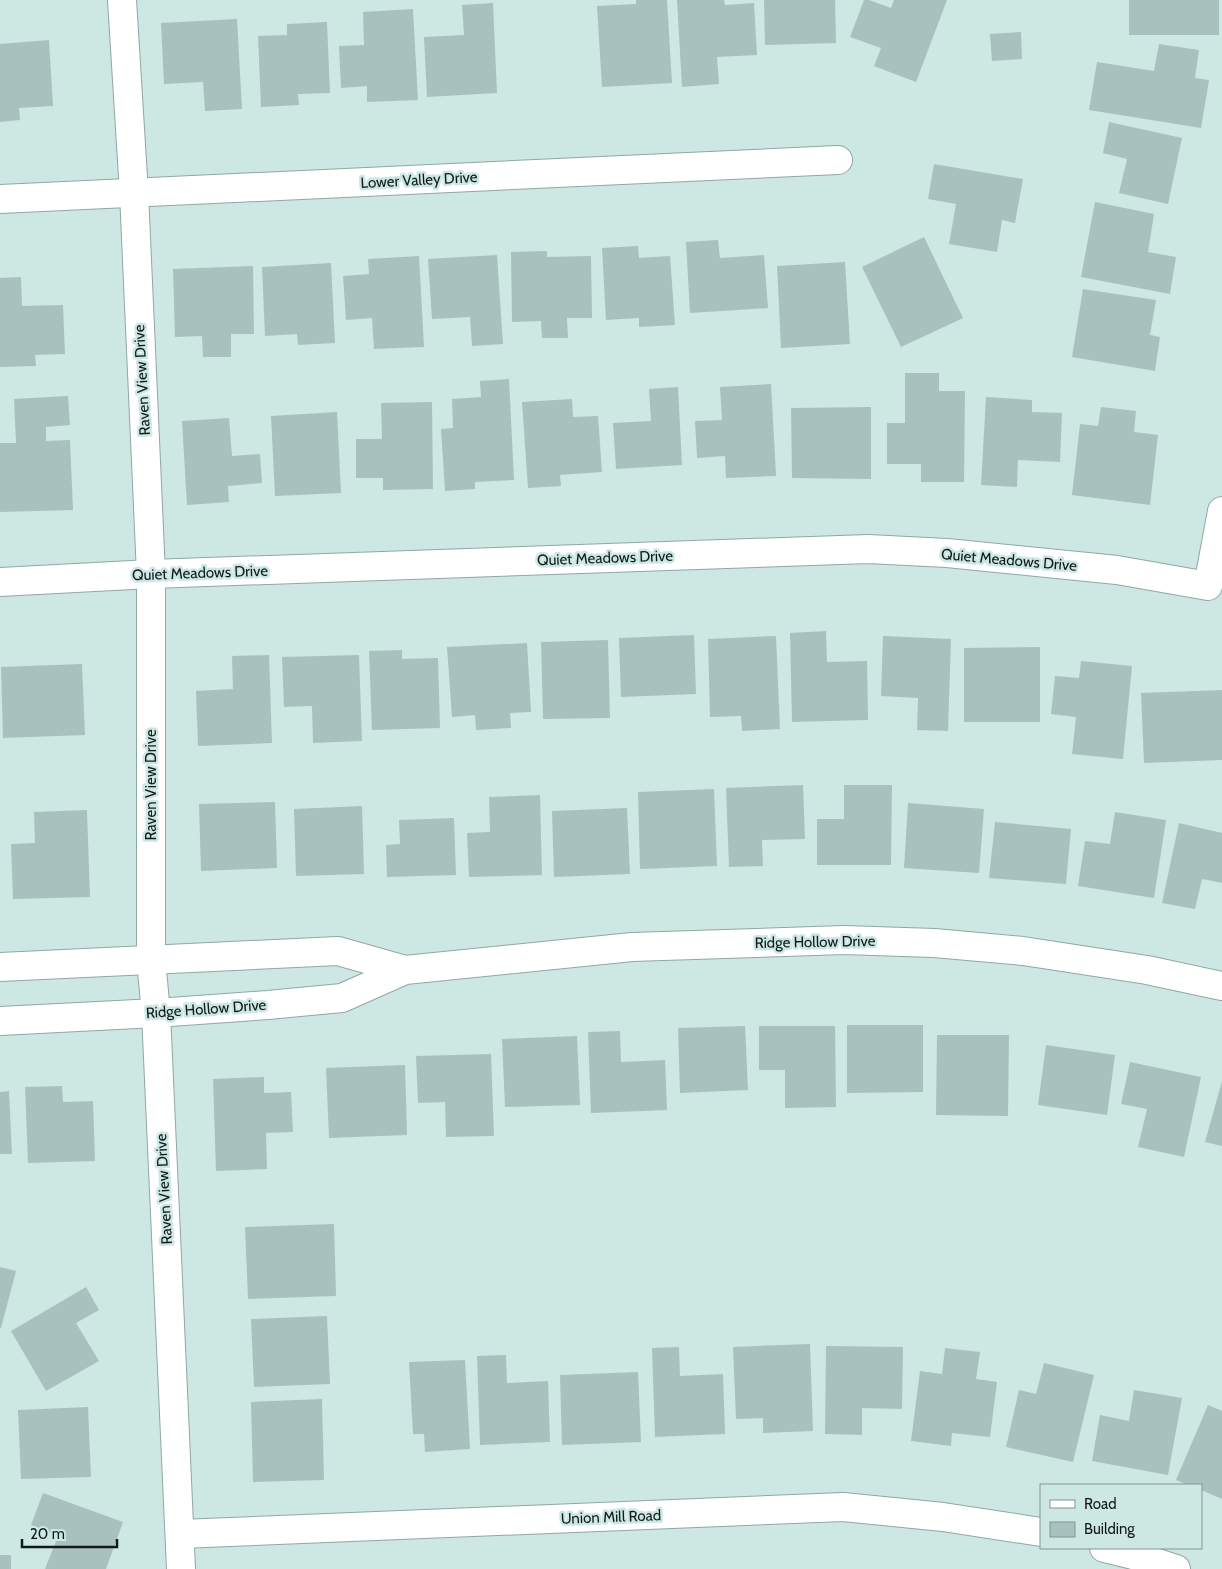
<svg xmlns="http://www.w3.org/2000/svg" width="1222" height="1569" font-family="Cabin,sans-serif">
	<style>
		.building { fill: #a9c1be }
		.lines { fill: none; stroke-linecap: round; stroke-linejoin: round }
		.street-casing { stroke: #90a8a5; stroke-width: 30 }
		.secondary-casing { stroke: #90a8a5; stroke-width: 30 }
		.street { stroke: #fff; stroke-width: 28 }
		.secondary { stroke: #fff; stroke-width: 28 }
		.labels { text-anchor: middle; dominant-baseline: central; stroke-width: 5; stroke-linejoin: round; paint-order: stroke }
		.street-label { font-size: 15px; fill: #101a18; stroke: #cde7e3 }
	</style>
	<rect width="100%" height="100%" fill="#cde7e3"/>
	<!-- building -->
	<g class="building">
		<path d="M 636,0 L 667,0 L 672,83 L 602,87 L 597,6 L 636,4 Z"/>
		<path d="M 677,0 L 724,0 L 725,5 L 754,3 L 757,55 L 717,57 L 719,84 L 682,87 Z"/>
		<path d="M 764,0 L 835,0 L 836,43 L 765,45 Z"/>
		<path d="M 864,0 L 869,0 L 891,8 L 894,0 L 947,0 L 916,82 L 874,66 L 881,48 L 850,37 Z"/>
		<rect x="1129" y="0" width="90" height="35"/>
		<path d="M 493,3 L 497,93 L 427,97 L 424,37 L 464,35 L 462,5 Z"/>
		<path d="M 413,9 L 418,100 L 367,102 L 367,86 L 341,88 L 339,46 L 364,45 L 363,12 Z"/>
		<path d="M 237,19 L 242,109 L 205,111 L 203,82 L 164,84 L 161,23 Z"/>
		<path d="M 327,22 L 330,93 L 298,94 L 299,105 L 261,107 L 258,36 L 287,35 L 287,24 Z"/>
		<path d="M 1021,32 L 1022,59 L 992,61 L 990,34 Z"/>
		<path d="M 49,40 L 53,106 L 19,108 L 20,120 L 0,122 L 0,44 Z"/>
		<path d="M 1159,44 L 1199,50 L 1195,78 L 1209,80 L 1201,128 L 1089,110 L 1097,62 L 1154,71 Z"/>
		<path d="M 1109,122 L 1182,138 L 1168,204 L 1119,193 L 1127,159 L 1103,153 Z"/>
		<path d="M 934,164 L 1023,179 L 1015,223 L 1002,220 L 997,252 L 949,244 L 956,204 L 928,199 Z"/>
		<path d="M 1095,202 L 1154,214 L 1148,252 L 1176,257 L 1170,294 L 1081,277 Z"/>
		<path d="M 924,237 L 963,318 L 901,347 L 862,267 Z"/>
		<path d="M 718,240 L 720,258 L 764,255 L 768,308 L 690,313 L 686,242 Z"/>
		<path d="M 638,246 L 639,258 L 670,256 L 675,325 L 639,327 L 639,318 L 606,320 L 602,248 Z"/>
		<path d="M 547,251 L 547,257 L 591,256 L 592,318 L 567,318 L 568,338 L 542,338 L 541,321 L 512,322 L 511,252 Z"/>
		<path d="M 497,255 L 503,344 L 472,346 L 470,317 L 432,319 L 428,259 Z"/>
		<path d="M 419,256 L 424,347 L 374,349 L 372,318 L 346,320 L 343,276 L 369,274 L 368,259 Z"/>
		<path d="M 845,262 L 850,344 L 781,348 L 777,266 Z"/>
		<path d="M 331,263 L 335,343 L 298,345 L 297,334 L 265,336 L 262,267 Z"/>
		<path d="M 253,266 L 254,334 L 231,334 L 231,357 L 203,357 L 202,336 L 175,337 L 173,269 Z"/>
		<path d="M 21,277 L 22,306 L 63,305 L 65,354 L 35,355 L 36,366 L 0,367 L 0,278 Z"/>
		<path d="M 1083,289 L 1156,300 L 1150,335 L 1160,337 L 1155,371 L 1072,357 Z"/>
		<path d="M 905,373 L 939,373 L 939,391 L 965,391 L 964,482 L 921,482 L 921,464 L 887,464 L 887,423 L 905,423 Z"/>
		<path d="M 509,379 L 514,480 L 475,482 L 475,489 L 445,491 L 441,429 L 453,428 L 452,399 L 481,397 L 480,381 Z"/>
		<path d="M 771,384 L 776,476 L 726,478 L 725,456 L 697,458 L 695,421 L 722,420 L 720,387 Z"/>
		<path d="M 678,387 L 682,465 L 616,469 L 613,423 L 651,421 L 649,389 Z"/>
		<path d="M 68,396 L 70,425 L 46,427 L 46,441 L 70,440 L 73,510 L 0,512 L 0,443 L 16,443 L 14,399 Z"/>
		<path d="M 986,397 L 1032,400 L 1032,412 L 1062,413 L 1060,462 L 1018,460 L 1017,487 L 981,485 Z"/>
		<path d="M 572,399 L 573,417 L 598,416 L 602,472 L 560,475 L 561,486 L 528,488 L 522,402 Z"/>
		<path d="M 432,402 L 433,489 L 383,490 L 383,478 L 356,478 L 356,439 L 382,439 L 381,403 Z"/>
		<path d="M 871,407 L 871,479 L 792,478 L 791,408 Z"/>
		<path d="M 1101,407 L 1136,411 L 1134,432 L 1158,435 L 1150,505 L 1072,495 L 1080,424 L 1098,426 Z"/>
		<path d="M 337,412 L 341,493 L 275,496 L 271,416 Z"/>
		<path d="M 229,418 L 232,456 L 260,454 L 262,483 L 228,486 L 229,502 L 187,505 L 182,421 Z"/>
		<path d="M 826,631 L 827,662 L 867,661 L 868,720 L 792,722 L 790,633 Z"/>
		<path d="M 694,635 L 696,694 L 621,697 L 619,638 Z"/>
		<path d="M 776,636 L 780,729 L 742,731 L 741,716 L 710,717 L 708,639 Z"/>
		<path d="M 883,636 L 951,639 L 948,731 L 917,730 L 918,698 L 881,696 Z"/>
		<path d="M 608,640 L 610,718 L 543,719 L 541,642 Z"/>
		<path d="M 527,643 L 531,712 L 510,713 L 511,728 L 476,730 L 475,715 L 452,717 L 447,647 Z"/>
		<path d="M 1040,647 L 1040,722 L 964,722 L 964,648 Z"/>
		<path d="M 402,650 L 402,659 L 438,658 L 440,728 L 372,730 L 369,651 Z"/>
		<path d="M 269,655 L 272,743 L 198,746 L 196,691 L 233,689 L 232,656 Z"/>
		<path d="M 359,655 L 362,741 L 313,743 L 312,706 L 284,707 L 282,657 Z"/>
		<path d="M 1081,661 L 1132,666 L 1123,759 L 1072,754 L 1076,717 L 1051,714 L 1055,676 L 1079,678 Z"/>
		<path d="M 82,664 L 85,735 L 3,738 L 1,667 Z"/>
		<path d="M 1222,690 L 1222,760 L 1144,763 L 1141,693 Z"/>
		<path d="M 803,785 L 805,839 L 762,840 L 763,866 L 729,867 L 726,788 Z"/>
		<path d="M 844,785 L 892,785 L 891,865 L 817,865 L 817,819 L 844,819 Z"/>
		<path d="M 714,789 L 717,866 L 640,869 L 638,792 Z"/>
		<path d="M 540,795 L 542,875 L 469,877 L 467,833 L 490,832 L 489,797 Z"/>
		<path d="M 275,802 L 277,868 L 201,871 L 199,804 Z"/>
		<path d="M 908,803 L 984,809 L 979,873 L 904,868 Z"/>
		<path d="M 362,806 L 364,874 L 296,876 L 294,809 Z"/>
		<path d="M 627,808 L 630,874 L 554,877 L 552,811 Z"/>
		<path d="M 87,810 L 90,897 L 13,899 L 11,844 L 35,843 L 34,812 Z"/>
		<path d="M 1115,812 L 1166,820 L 1154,898 L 1078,886 L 1085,841 L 1110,844 Z"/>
		<path d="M 454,818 L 456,875 L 387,877 L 386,845 L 400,844 L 399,820 Z"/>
		<path d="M 995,822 L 1071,829 L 1066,884 L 989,878 Z"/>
		<path d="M 1179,823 L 1222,833 L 1222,883 L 1202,879 L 1195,909 L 1162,903 Z"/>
		<path d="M 847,1025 L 923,1025 L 923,1092 L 847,1093 Z"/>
		<path d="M 745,1026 L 748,1090 L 680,1093 L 678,1028 Z"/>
		<path d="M 759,1026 L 835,1026 L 836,1107 L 785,1108 L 785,1070 L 759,1070 Z"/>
		<path d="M 620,1031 L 621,1062 L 665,1060 L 667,1110 L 591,1113 L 588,1032 Z"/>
		<path d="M 937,1035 L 1009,1035 L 1008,1116 L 936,1115 Z"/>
		<path d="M 577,1036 L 580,1105 L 505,1107 L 502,1039 Z"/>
		<path d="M 1046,1045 L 1115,1055 L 1107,1115 L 1038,1105 Z"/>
		<path d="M 491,1054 L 494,1136 L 446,1137 L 445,1102 L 418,1103 L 416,1056 Z"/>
		<path d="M 1130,1062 L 1201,1077 L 1184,1157 L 1138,1147 L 1147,1109 L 1121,1104 Z"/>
		<path d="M 405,1065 L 407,1135 L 329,1138 L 326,1068 Z"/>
		<path d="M 264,1077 L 264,1093 L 291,1092 L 293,1132 L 266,1133 L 267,1169 L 216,1171 L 213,1079 Z"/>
		<path d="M 1222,1081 L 1222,1146 L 1205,1142 Z"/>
		<path d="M 62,1086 L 63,1102 L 93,1101 L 95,1161 L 28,1163 L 25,1087 Z"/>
		<path d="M 9,1091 L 12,1154 L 0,1154 L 0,1092 Z"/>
		<path d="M 334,1224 L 336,1296 L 248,1299 L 245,1227 Z"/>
		<path d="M 0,1267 L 16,1271 L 1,1328 L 0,1328 Z"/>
		<path d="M 86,1287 L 99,1310 L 76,1323 L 99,1361 L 46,1391 L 11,1331 Z"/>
		<path d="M 327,1316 L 330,1384 L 254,1387 L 251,1319 Z"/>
		<path d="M 810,1344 L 813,1431 L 763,1433 L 763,1418 L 736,1419 L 733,1347 Z"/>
		<path d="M 826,1346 L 903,1347 L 902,1409 L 862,1408 L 862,1435 L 825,1434 Z"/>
		<path d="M 679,1347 L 680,1376 L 723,1374 L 725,1434 L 655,1437 L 652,1348 Z"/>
		<path d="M 945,1348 L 980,1352 L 976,1379 L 997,1382 L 990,1437 L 952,1433 L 951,1446 L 911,1441 L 920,1371 L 942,1374 Z"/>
		<path d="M 506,1355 L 507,1383 L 548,1381 L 550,1442 L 480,1445 L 477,1356 Z"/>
		<path d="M 465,1360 L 470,1449 L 425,1452 L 424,1434 L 413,1434 L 409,1362 Z"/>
		<path d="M 1044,1363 L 1094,1375 L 1073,1462 L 1006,1447 L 1019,1390 L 1036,1394 Z"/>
		<path d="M 638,1372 L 641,1442 L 562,1445 L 560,1375 Z"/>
		<path d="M 1134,1390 L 1182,1398 L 1168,1475 L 1092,1461 L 1100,1415 L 1129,1421 Z"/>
		<path d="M 322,1399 L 324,1480 L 253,1482 L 251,1402 Z"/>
		<path d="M 1208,1405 L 1222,1411 L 1222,1499 L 1201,1490 L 1201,1485 L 1188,1485 L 1176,1480 Z"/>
		<path d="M 88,1407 L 91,1477 L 21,1479 L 18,1410 Z"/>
		<path d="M 43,1493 L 123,1522 L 106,1569 L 45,1569 L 58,1536 L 31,1525 Z"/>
		<rect x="0" y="1555" width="11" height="14"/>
	</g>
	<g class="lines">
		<!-- street casing -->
		<g class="street-casing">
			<g id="street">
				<path d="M 122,0 L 134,193 L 151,574 L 151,960 L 156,1013 L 181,1569"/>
				<path d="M 0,199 L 838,160"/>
				<path d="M 0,582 L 151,574 L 868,549 L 947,553 L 1117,570 L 1208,586 L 1222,511"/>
				<path d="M 180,1534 L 843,1507 L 943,1517 L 1041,1532"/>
				<path d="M 1104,1548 L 1133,1555 L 1176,1569"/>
			</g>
		</g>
		<!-- secondary casing -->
		<g class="secondary-casing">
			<g id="secondary">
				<path d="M 0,967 L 338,951 L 405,970"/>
				<path d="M 0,1021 L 156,1013 L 268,1005 L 342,998 L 405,970 L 632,947 L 844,940 L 934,943 L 1023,951 L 1147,970 L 1222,986"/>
			</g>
		</g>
		<!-- street -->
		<use href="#street" class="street"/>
		<!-- secondary -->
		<use href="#secondary" class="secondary"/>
	</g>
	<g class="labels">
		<!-- street labels -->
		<g class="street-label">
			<text transform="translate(419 180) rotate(-3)">Lower Valley Drive</text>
			<text transform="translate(142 380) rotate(-93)">Raven View Drive</text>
			<text transform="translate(605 558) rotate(-2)">Quiet Meadows Drive</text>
			<text transform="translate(1009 560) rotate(5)">Quiet Meadows Drive</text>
			<text transform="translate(200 573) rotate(-2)">Quiet Meadows Drive</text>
			<text transform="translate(151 785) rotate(-90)">Raven View Drive</text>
			<text transform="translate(815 942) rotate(-1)">Ridge Hollow Drive</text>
			<text transform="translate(206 1009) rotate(-4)">Ridge Hollow Drive</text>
			<text transform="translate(164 1189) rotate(-93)">Raven View Drive</text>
			<text transform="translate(611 1517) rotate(-2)">Union Mill Road</text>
		</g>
	</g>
	<!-- legend -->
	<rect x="1040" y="1484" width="162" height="65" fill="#cde7e3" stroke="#819592"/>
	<rect x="1050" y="1500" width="25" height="8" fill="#ffffff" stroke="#819592"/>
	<text x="1084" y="1509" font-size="15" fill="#101a18">Road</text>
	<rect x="1050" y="1522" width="25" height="15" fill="#a9c1be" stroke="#819592"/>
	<text x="1084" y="1534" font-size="15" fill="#101a18">Building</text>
	<!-- scale -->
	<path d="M22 1539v8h95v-8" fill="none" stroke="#101a18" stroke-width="2.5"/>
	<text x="30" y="1539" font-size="15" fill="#101a18" stroke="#cde7e3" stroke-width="4" paint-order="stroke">20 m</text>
</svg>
